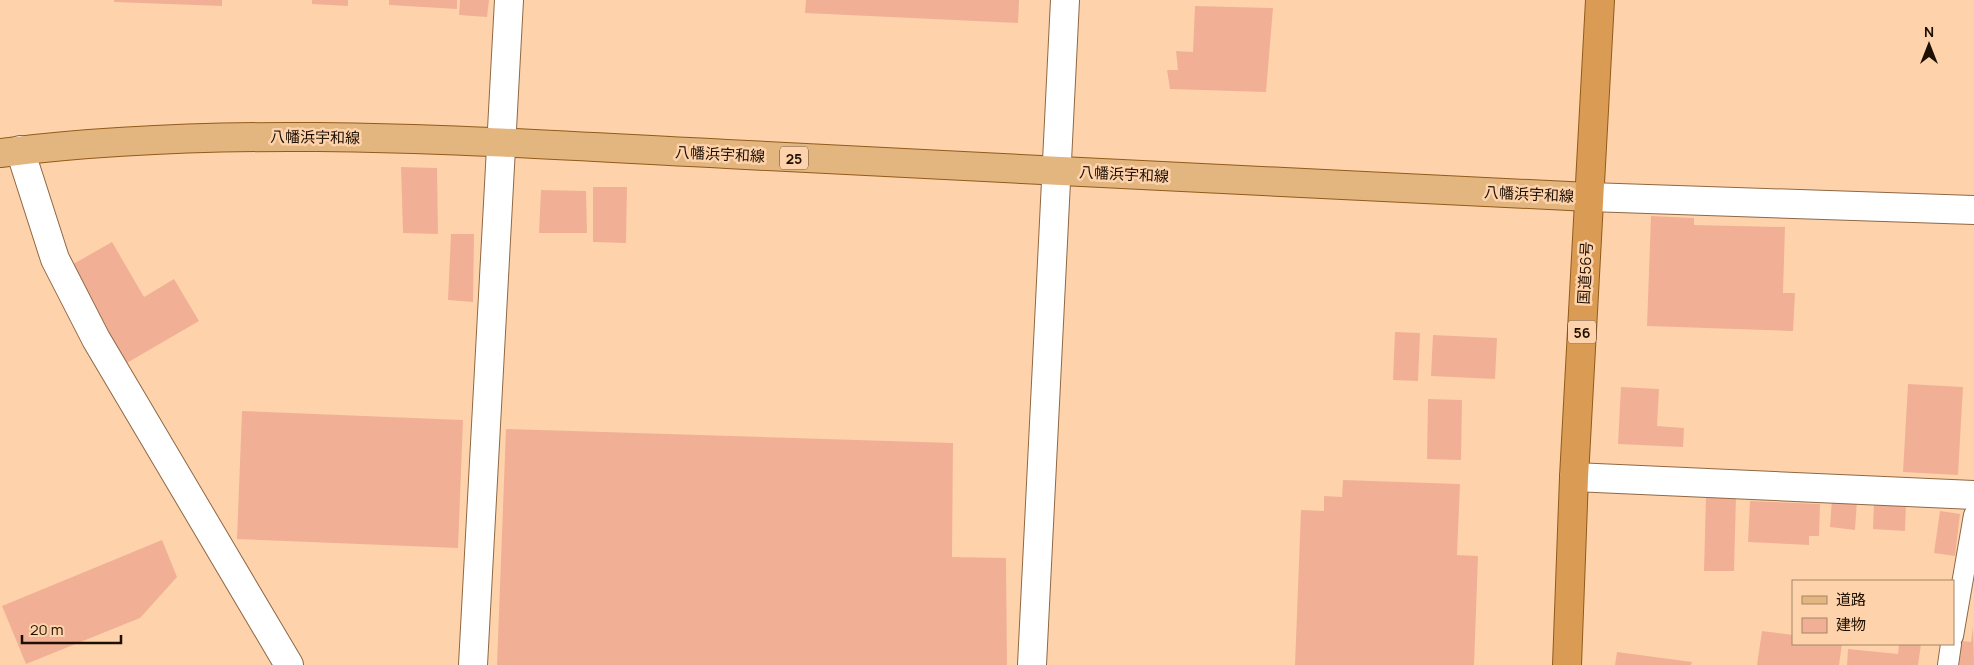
<svg xmlns="http://www.w3.org/2000/svg" width="1974" height="665" font-family="Manrope,'Noto Sans JP',sans-serif">
	<style>
		.building { fill: #f1b095 }
		.lines { fill: none; stroke-linecap: round; stroke-linejoin: round }
		.service-casing { stroke: #8e6844; stroke-width: 22 }
		.minor-casing { stroke: #8e6844; stroke-width: 30 }
		.primary-casing { stroke: #925a1c; stroke-width: 30 }
		.trunk-casing { stroke: #925a1c; stroke-width: 30 }
		.service { stroke: #fff; stroke-width: 20 }
		.minor { stroke: #fff; stroke-width: 28 }
		.primary { stroke: #e3b57f; stroke-width: 28 }
		.trunk { stroke: #da9c54; stroke-width: 28 }
		.labels { text-anchor: middle; dominant-baseline: central; stroke-width: 5; stroke-linejoin: round; paint-order: stroke }
		.shield { fill: #fed3ab; stroke: #604a35; stroke-width: 1 }
		.shield-label { font-size: 14px; font-weight: bold; fill: #1d0f02 }
		.street-label { font-size: 15px; fill: #1d0f02; stroke: #fed3ab }
	</style>
	<rect width="100%" height="100%" fill="#fed3ab"/>
	<!-- building -->
	<g class="building">
		<path d="M 114,0 L 222,0 L 222,6 L 114,2 Z"/>
		<path d="M 312,0 L 348,0 L 348,6 L 312,4 Z"/>
		<path d="M 389,0 L 457,0 L 457,9 L 389,5 Z"/>
		<path d="M 460,0 L 489,0 L 487,17 L 459,15 Z"/>
		<path d="M 806,0 L 1019,0 L 1018,23 L 805,13 Z"/>
		<path d="M 1195,6 L 1273,8 L 1266,92 L 1170,89 L 1167,70 L 1178,70 L 1176,51 L 1193,52 Z"/>
		<path d="M 401,167 L 437,168 L 438,234 L 403,233 Z"/>
		<path d="M 593,187 L 627,187 L 626,243 L 593,242 Z"/>
		<path d="M 541,190 L 586,191 L 587,233 L 539,233 Z"/>
		<path d="M 1651,216 L 1694,218 L 1694,225 L 1785,227 L 1783,293 L 1795,293 L 1793,331 L 1647,326 Z"/>
		<path d="M 451,234 L 474,234 L 473,302 L 448,300 Z"/>
		<path d="M 112,242 L 144,297 L 174,279 L 199,321 L 125,364 L 68,267 Z"/>
		<path d="M 1395,332 L 1420,333 L 1418,381 L 1393,380 Z"/>
		<path d="M 1433,335 L 1497,338 L 1495,379 L 1431,376 Z"/>
		<path d="M 1908,384 L 1963,387 L 1958,475 L 1903,472 Z"/>
		<path d="M 1621,387 L 1659,389 L 1657,426 L 1684,428 L 1683,447 L 1618,444 Z"/>
		<path d="M 1428,399 L 1462,400 L 1461,460 L 1427,459 Z"/>
		<path d="M 242,411 L 463,420 L 458,548 L 237,539 Z"/>
		<path d="M 506,429 L 953,443 L 952,557 L 1006,558 L 1007,665 L 497,665 Z"/>
		<path d="M 1343,480 L 1460,484 L 1457,555 L 1478,556 L 1474,665 L 1295,665 L 1301,510 L 1324,511 L 1324,496 L 1342,497 Z"/>
		<path d="M 1706,495 L 1736,496 L 1734,571 L 1704,571 Z"/>
		<path d="M 1832,499 L 1857,501 L 1855,530 L 1830,527 Z"/>
		<path d="M 1750,501 L 1820,504 L 1819,536 L 1809,536 L 1809,545 L 1748,542 Z"/>
		<path d="M 1874,501 L 1906,503 L 1905,531 L 1873,529 Z"/>
		<path d="M 1940,511 L 1960,514 L 1955,556 L 1934,553 Z"/>
		<path d="M 162,540 L 177,577 L 140,618 L 26,664 L 2,606 Z"/>
		<path d="M 1973,626 L 1974,665 L 1959,665 L 1962,641 L 1971,642 Z"/>
		<path d="M 1762,631 L 1793,635 L 1793,644 L 1842,644 L 1839,665 L 1757,665 Z"/>
		<path d="M 1899,644 L 1921,644 L 1918,665 L 1847,665 L 1848,649 L 1898,654 Z"/>
		<path d="M 1617,652 L 1692,662 L 1691,665 L 1615,665 Z"/>
	</g>
	<g class="lines">
		<!-- service casing -->
		<g class="service-casing">
			<g id="service">
				<path d="M 1953,636 L 1974,515"/>
				<path d="M 1948,665 L 1951,644"/>
			</g>
		</g>
		<!-- minor casing -->
		<g class="minor-casing">
			<g id="minor">
				<path d="M 20,150 L 55,259 L 96,339 L 289,665"/>
				<path d="M 1589,197 L 1974,210"/>
				<path d="M 1574,477 L 1974,495"/>
				<path d="M 473,665 L 509,0"/>
				<path d="M 1032,665 L 1065,0"/>
			</g>
		</g>
		<!-- primary casing -->
		<g class="primary-casing">
			<path id="primary" d="M 0,153 C 241,123 485,142 727,154 C 1014,169 1302,183 1589,197"/>
		</g>
		<!-- trunk casing -->
		<g class="trunk-casing">
			<path id="trunk" d="M 1567,665 L 1574,477 L 1600,0"/>
		</g>
		<!-- service -->
		<use href="#service" class="service"/>
		<!-- minor -->
		<use href="#minor" class="minor"/>
		<!-- primary -->
		<use href="#primary" class="primary"/>
		<!-- trunk -->
		<use href="#trunk" class="trunk"/>
	</g>
	<g class="labels">
		<!-- shield labels -->
		<g class="shield">
			<rect x="780" y="146.5" width="28" height="23" rx="4"/>
			<rect x="1568" y="320.5" width="28" height="23" rx="4"/>
		</g>
		<g class="shield-label">
			<text x="794" y="158">25</text>
			<text x="1582" y="332">56</text>
		</g>
		<!-- street labels -->
		<g class="street-label">
			<text transform="translate(315 137) rotate(1)">八幡浜宇和線</text>
			<text transform="translate(720 154) rotate(3)">八幡浜宇和線</text>
			<text transform="translate(1124 174) rotate(3)">八幡浜宇和線</text>
			<text transform="translate(1529 194) rotate(3)">八幡浜宇和線</text>
			<text transform="translate(1585 273) rotate(-87)">国道56号</text>
		</g>
	</g>
	<!-- legend -->
	<rect x="1792" y="580" width="162" height="65" fill="#fed3ab" stroke="#a48567"/>
	<rect x="1802" y="596" width="25" height="8" fill="#e3b57f" stroke="#a48567"/>
	<text x="1836" y="605" font-size="15" fill="#1d0f02">道路</text>
	<rect x="1802" y="618" width="25" height="15" fill="#f1b095" stroke="#a48567"/>
	<text x="1836" y="630" font-size="15" fill="#1d0f02">建物</text>
	<!-- north arrow -->
	<g transform="translate(1929 45)" stroke="#fed3ab" stroke-width="4" paint-order="stroke">
	<path d="M0-4L9 19L0 12L-9 19Z" fill="#1d0f02"/>
	<text y="-8" font-size="14" font-weight="bold" text-anchor="middle" fill="#1d0f02">N</text>
	</g>
	<!-- scale -->
	<path d="M22 635v8h99v-8" fill="none" stroke="#1d0f02" stroke-width="2.5"/>
	<text x="30" y="635" font-size="15" fill="#1d0f02" stroke="#fed3ab" stroke-width="4" paint-order="stroke">20 m</text>
</svg>
